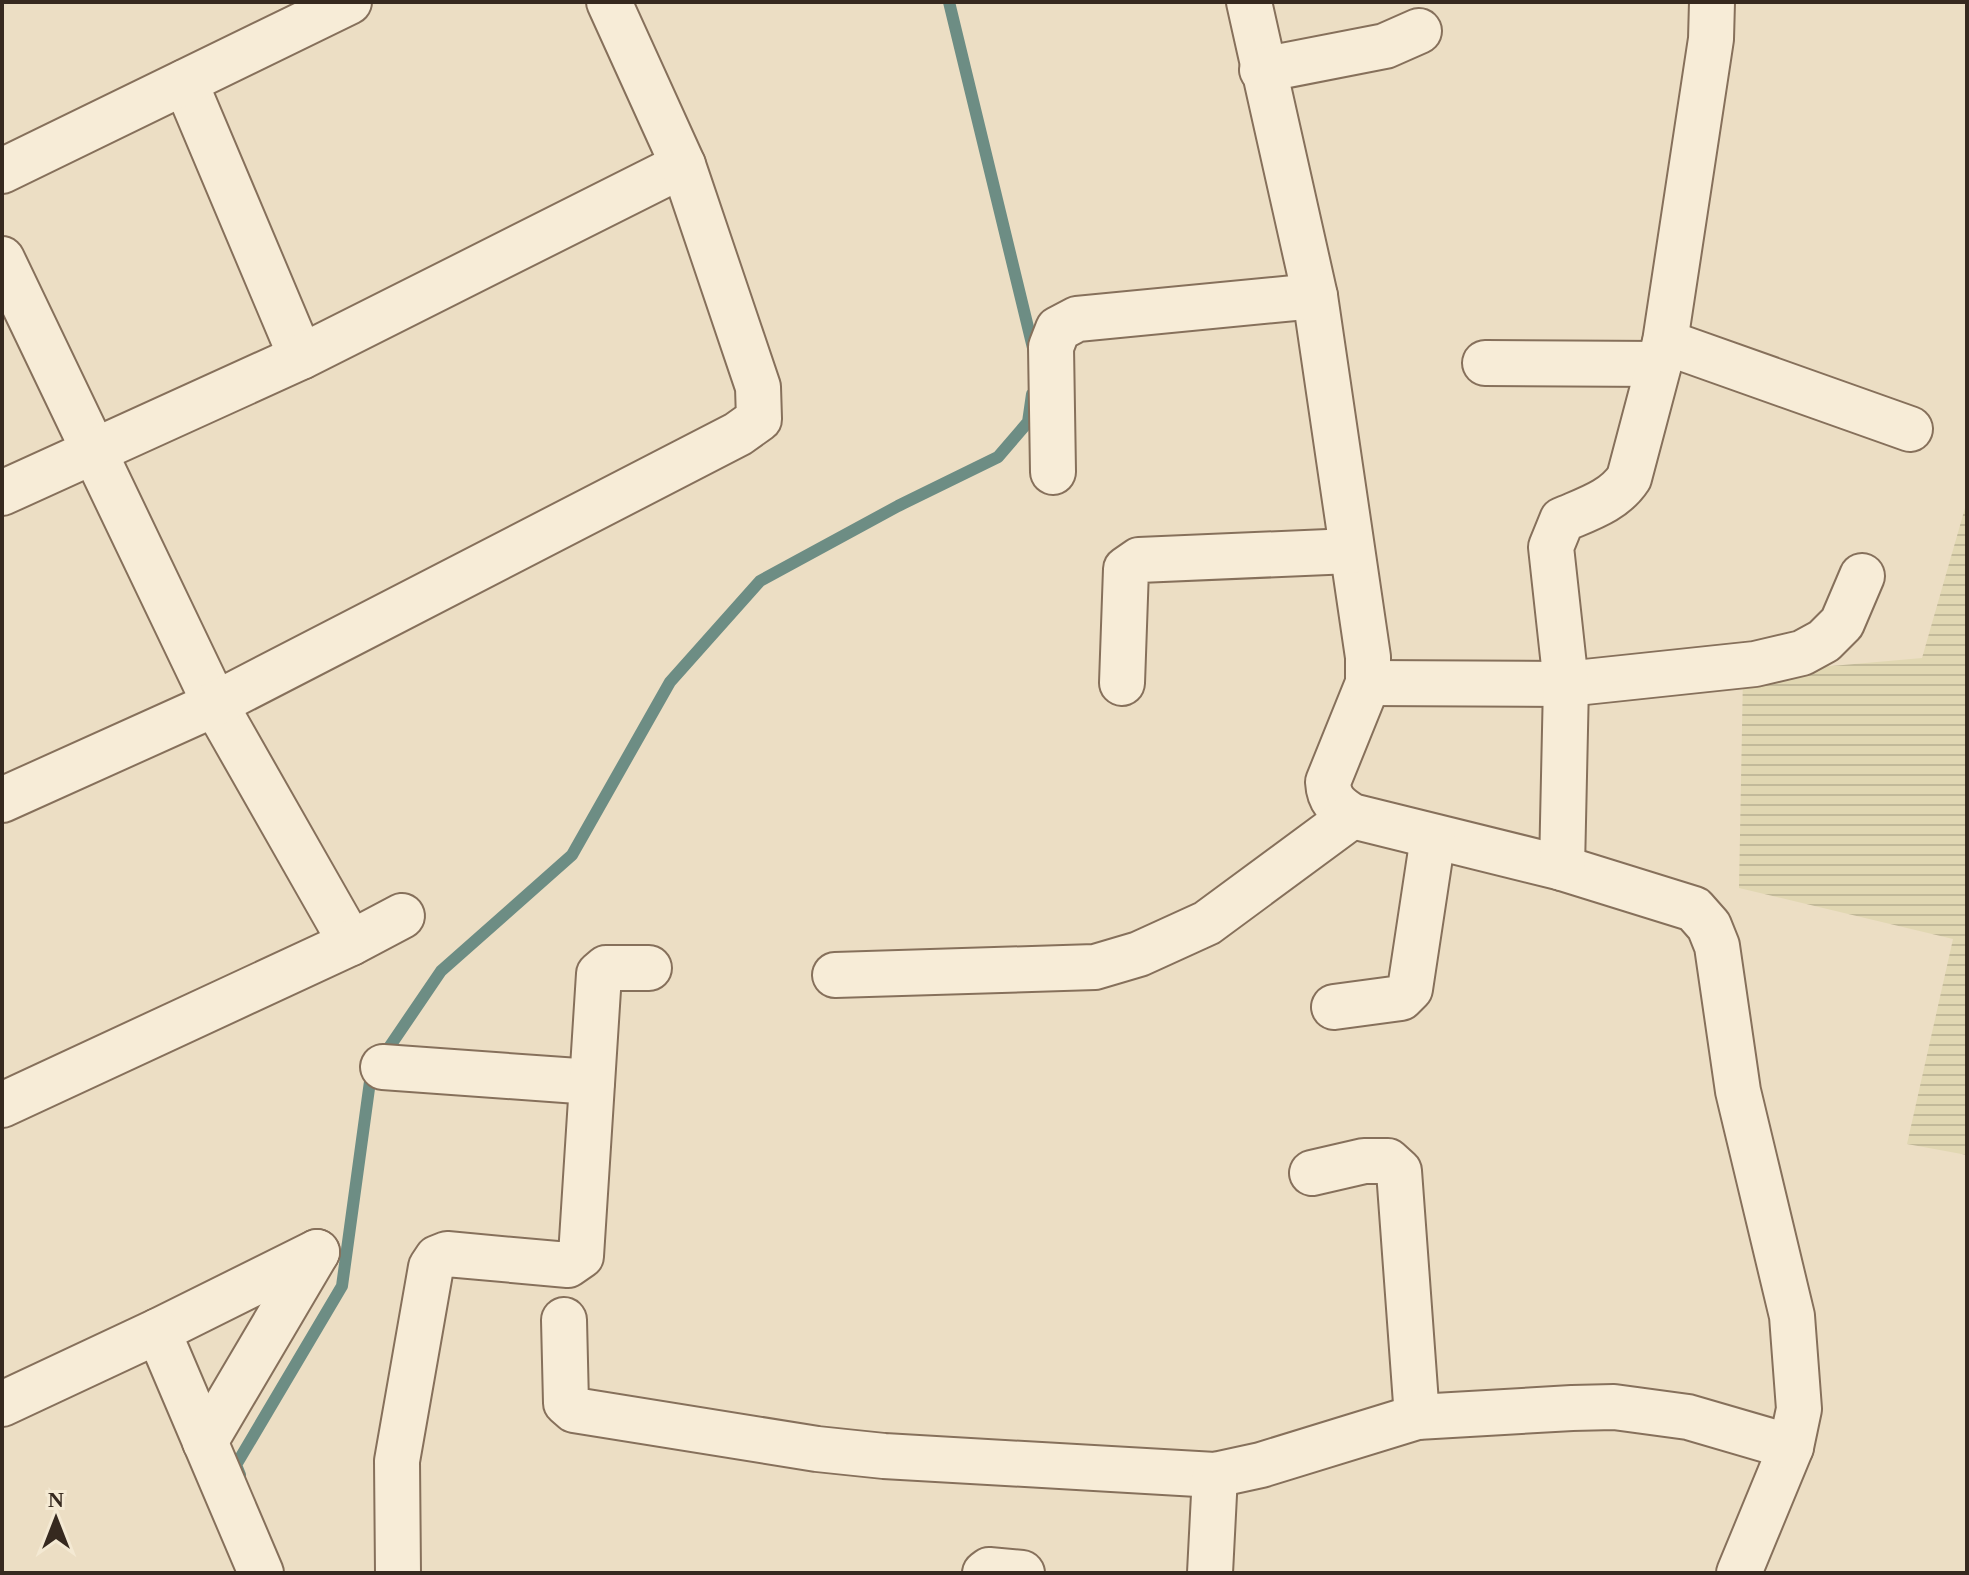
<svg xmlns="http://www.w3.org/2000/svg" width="1969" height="1575" font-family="'Times New Roman',serif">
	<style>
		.farmland { fill: url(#farmland-rules) }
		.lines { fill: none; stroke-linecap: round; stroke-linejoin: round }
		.stream { stroke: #6d8d84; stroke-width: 12 }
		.minor-casing { stroke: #86705b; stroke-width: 48 }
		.minor { stroke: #f7ecd7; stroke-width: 44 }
	</style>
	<defs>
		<pattern id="farmland-rules" width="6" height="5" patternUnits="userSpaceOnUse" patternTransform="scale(2)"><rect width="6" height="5" fill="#e1d7b2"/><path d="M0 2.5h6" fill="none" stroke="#c2b999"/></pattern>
	</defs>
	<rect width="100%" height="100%" fill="#ecdec4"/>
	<!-- farmland -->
	<path class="farmland" d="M 1967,501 L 1967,1155 L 1907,1144 L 1953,939 L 1739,888 L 1743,674 L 1922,658 Z"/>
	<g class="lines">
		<!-- stream -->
		<g class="stream">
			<path d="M 949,2 L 1034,352"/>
			<path d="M 240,1475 L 236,1465 L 342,1286 L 371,1074 L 441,971 L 572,855 L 670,682 L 760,581 L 898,506 L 998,457 L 1028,422 L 1032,394"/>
		</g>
		<!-- minor casing -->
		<g class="minor-casing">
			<g id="minor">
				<path d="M 1249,2 L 1315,296 L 1368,657 L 1368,683 L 1328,782 C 1329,800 1337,807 1352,816 L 1562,868 L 1694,909 L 1709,926 L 1717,946 L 1738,1091 L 1792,1316 L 1799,1409 L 1791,1447 L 1739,1573"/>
				<path d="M 1262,70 L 1385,46 L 1419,31"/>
				<path d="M 185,82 L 301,357"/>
				<path d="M 2,171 L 349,2"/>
				<path d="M 2,259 L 215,704 L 351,943 L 2,1105"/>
				<path d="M 1665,342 L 1910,429"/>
				<path d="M 1485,363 L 1659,364"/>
				<path d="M 1053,472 L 1051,347 L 1058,329 L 1077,319 L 1315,296"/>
				<path d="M 2,493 L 301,357 L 683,165"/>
				<path d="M 1122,683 L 1126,569 L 1139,560 L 1351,551"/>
				<path d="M 1368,683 L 1566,684 L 1755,664 L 1802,653 L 1824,641 L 1842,623 L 1862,576"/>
				<path d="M 2,800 L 215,704 L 738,434 L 759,419 L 758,387 L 683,165 L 609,2"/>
				<path d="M 1562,868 L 1566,684 L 1551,547 L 1562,520 C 1587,509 1614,501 1629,478 L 1665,342 L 1711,39 L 1712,2"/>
				<path d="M 351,943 L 402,916"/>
				<path d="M 835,975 L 1095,967 L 1139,954 L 1207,923 L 1352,816"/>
				<path d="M 1334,1007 L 1401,998 L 1410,989 L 1433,837"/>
				<path d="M 383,1067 L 592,1082"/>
				<path d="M 1312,1173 L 1364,1161 L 1388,1161 L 1399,1171 L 1417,1417"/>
				<path d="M 564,1320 L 566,1403 L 574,1410 L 817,1449 L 884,1456 L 1215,1475 L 1261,1465 L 1417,1417 L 1572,1408 L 1614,1407 L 1688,1417 L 1791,1447"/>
				<path d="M 158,1331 L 317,1252"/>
				<path d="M 2,1404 L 158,1331 L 261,1573"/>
				<path d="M 205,1442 L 317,1252"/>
				<path d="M 398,1573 L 397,1461 L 431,1267 L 437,1258 L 447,1254 L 568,1265 L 581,1256 L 599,974 L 606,968 L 649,968"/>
				<path d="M 985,1573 L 989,1570 L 1022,1573"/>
				<path d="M 1210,1573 L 1215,1475"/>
			</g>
		</g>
		<!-- minor -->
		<use href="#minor" class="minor"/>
	</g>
	<!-- border -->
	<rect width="1969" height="1575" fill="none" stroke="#36291f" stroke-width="8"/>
	<!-- north arrow -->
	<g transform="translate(56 1519)" stroke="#f4e9d3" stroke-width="6" paint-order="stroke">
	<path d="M0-6L14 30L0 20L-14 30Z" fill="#36291f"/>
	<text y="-12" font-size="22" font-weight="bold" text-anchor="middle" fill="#36291f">N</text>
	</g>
</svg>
